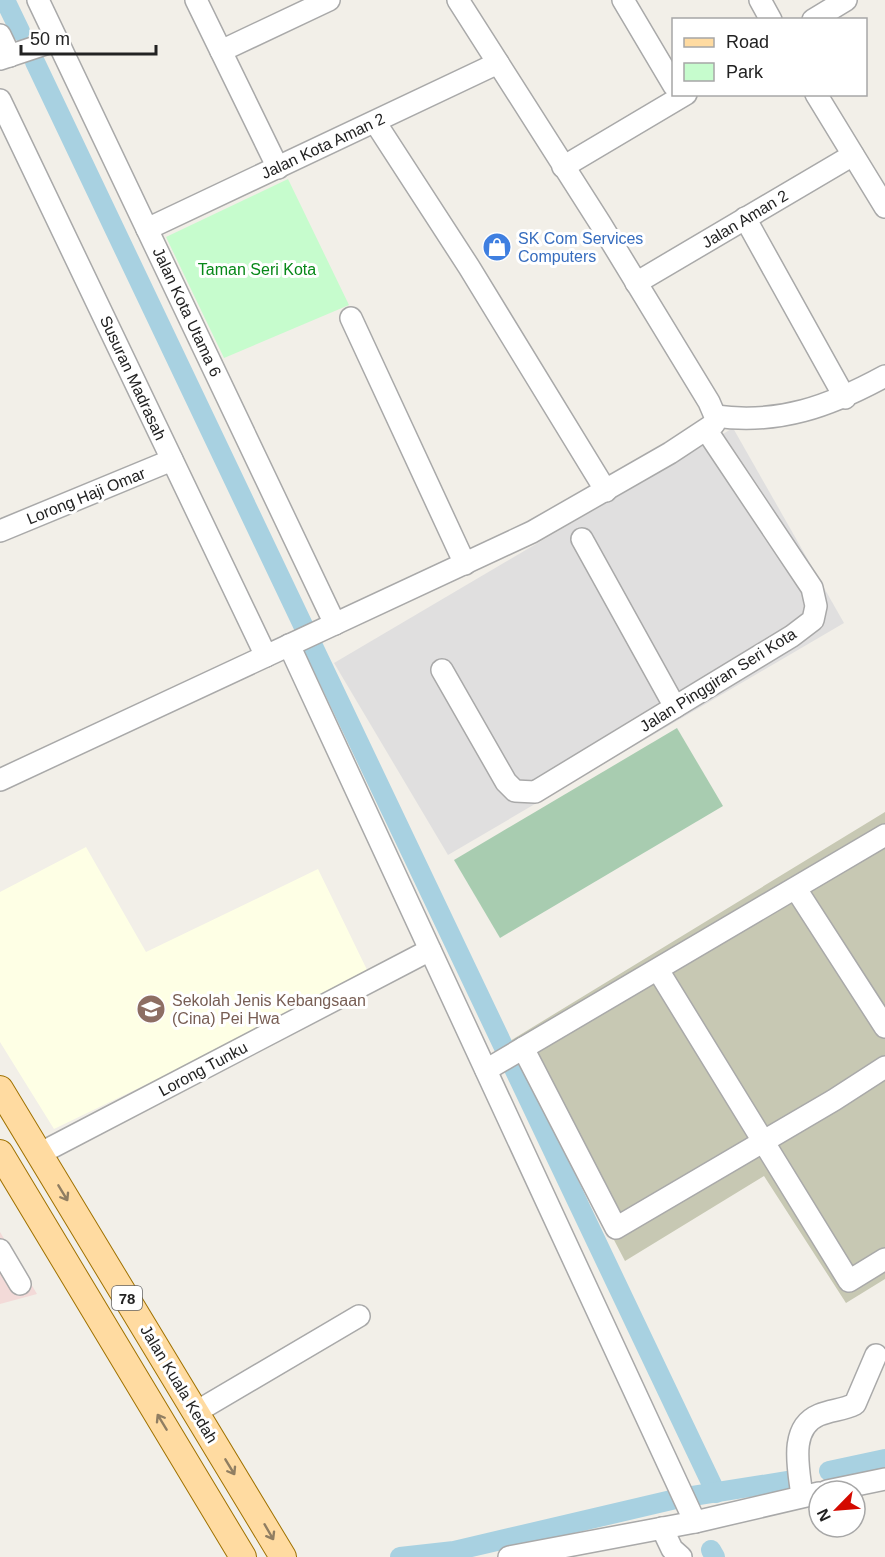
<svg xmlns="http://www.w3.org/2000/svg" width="885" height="1557" font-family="Arial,sans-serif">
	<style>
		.residential { fill: #e0dfdf }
		.commercial { fill: #f3dad8 }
		.education { fill: #feffe5 }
		.construction { fill: #c7c8b3 }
		.cemetery { fill: #a8ccb0 }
		.park { fill: #c6fccd }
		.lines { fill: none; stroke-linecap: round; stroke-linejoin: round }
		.canal { stroke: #a8d1e1; stroke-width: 20 }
		.minor-casing { stroke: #a9a9a9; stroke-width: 24 }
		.major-casing { stroke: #a07200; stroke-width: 28 }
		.minor { stroke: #fff; stroke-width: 21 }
		.major { stroke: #ffdba1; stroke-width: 26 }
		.oneway { stroke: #907e62 }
		.labels { text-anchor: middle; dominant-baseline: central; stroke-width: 6; stroke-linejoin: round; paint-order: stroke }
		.shield { fill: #fff; stroke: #646464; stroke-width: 1.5 }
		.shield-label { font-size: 15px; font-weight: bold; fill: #222 }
		.street-label { font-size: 16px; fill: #222; stroke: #fff }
		.shop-label { font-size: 16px; fill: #366cbe; stroke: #fff; text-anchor: start }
		.park-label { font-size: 16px; fill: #078818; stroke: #fff }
		.education-label { font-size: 16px; fill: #785e54; stroke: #fff; text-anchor: start }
	</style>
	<rect width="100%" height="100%" fill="#f2efe8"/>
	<!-- residential -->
	<path class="residential" d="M 733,428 L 844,623 L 448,855 L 334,663 Z"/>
	<!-- commercial -->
	<path class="commercial" d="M 0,1232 L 37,1294 L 0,1304 Z"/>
	<!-- education -->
	<path class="education" d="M 86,847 L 146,952 L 318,869 L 370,976 L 54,1129 L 0,1042 L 0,892 Z"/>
	<!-- construction -->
	<path class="construction" d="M 885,812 L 885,1279 L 846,1303 L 764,1176 L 625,1261 L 510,1041 Z"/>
	<!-- cemetery -->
	<path class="cemetery" d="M 677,728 L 723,806 L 500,938 L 454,860 Z"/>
	<!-- park -->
	<path class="park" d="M 288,179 L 349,305 L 224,358 L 166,237 Z"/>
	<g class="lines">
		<!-- canal -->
		<g class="canal">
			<path d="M 5,0 L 20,31"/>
			<path d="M 35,62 L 716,1493"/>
			<path d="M 829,1471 L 885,1459"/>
			<path d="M 711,1550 L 715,1557"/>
			<path d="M 400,1557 L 454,1551 L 680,1498 L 794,1480"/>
		</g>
		<!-- minor casing -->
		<g class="minor-casing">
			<g id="minor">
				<path d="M 38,0 L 335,624"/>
				<path d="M 196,0 L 278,168"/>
				<path d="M 623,0 L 674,86"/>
				<path d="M 760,0 L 771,20"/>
				<path d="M 813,20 L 846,0"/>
				<path d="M 0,35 L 10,56"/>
				<path d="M 221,51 L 329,0"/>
				<path d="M 0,59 L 57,40"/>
				<path d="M 816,94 L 885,207"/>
				<path d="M 0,100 L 266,656"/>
				<path d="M 375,122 L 469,267 L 606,491"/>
				<path d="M 563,167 L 686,94"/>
				<path d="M 745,218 L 845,398"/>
				<path d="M 147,229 L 498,63"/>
				<path d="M 636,283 L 853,155"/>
				<path d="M 351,318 L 465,564"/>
				<path d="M 715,416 C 779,425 830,406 885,376"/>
				<path d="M 0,531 L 172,460"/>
				<path d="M 582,539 L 675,707"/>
				<path d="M 289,645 L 695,1522"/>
				<path d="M 442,670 L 506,782 L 515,791 L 535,792 L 792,636 L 813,620 L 816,606 L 812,588 L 707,431"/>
				<path d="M 0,780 L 532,532 L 670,453 L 714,424 L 715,416 L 709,402 L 600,223 L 458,0"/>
				<path d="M 796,889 L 885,1027"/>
				<path d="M 658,970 L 849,1281 L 885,1259"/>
				<path d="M 523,1048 L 616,1228 L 834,1100 L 885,1067"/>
				<path d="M 486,1070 L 885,835"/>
				<path d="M 39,1154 L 430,950"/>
				<path d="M 0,1250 L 20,1284"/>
				<path d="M 196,1412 L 359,1316"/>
				<path d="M 827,1491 L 885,1479"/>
				<path d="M 802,1496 C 799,1470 788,1428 819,1415 C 831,1410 843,1410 855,1404 L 876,1355"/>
				<path d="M 662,1528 L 672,1549 L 681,1557"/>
				<path d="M 509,1557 L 695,1522 L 819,1493"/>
			</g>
		</g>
		<!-- major casing -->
		<g class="major-casing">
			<g id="major">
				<path d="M 0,1089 L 283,1557"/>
				<path d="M 0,1153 L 243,1557"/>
			</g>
		</g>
		<!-- minor -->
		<use href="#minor" class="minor"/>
		<!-- major -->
		<use href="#major" class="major"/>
	</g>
	<!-- one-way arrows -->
	<defs><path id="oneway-shaft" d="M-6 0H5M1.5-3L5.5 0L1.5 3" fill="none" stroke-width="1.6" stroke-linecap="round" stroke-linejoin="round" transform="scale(1.5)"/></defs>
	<g class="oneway">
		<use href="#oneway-shaft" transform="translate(63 1193) rotate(59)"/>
		<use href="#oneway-shaft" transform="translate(162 1422) rotate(-121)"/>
		<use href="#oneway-shaft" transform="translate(230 1467) rotate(59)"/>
		<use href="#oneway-shaft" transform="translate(269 1532) rotate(60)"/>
	</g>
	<!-- icons -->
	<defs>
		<g id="shop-disc" transform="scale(1.5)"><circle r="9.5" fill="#3f7fe0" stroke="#fff"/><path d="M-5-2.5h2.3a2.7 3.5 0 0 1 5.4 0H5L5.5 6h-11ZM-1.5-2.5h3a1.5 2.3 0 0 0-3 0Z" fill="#fff"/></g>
		<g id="school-disc" transform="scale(1.5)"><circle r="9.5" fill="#8d6e63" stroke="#fff"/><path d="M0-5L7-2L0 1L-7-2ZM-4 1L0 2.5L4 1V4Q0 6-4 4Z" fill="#fff"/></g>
	</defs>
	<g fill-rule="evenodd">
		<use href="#shop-disc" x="497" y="247"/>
		<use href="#school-disc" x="151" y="1009"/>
	</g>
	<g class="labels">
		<!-- shield labels -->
		<rect class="shield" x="112" y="1286" width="30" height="24" rx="4.5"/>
		<g class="shield-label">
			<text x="127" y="1298">78</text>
		</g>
		<!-- street labels -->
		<g class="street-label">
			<text transform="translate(323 146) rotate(-25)">Jalan Kota Aman 2</text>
			<text transform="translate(745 219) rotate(-31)">Jalan Aman 2</text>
			<text transform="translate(187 312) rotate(65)">Jalan Kota Utama 6</text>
			<text transform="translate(133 378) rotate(65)">Susuran Madrasah</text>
			<text transform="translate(86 496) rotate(-22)">Lorong Haji Omar</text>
			<text transform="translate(718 680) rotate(-32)">Jalan Pinggiran Seri Kota</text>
			<text transform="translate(203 1069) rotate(-28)">Lorong Tunku</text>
			<text transform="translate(179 1384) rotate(59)">Jalan Kuala Kedah</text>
		</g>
		<!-- shop labels -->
		<g class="shop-label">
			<text x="518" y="238">SK Com Services<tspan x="518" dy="18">Computers</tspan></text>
		</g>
		<!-- park labels -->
		<g class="park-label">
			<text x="257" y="269">Taman Seri Kota</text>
		</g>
		<!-- education labels -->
		<g class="education-label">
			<text x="172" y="1000">Sekolah Jenis Kebangsaan<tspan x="172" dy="18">(Cina) Pei Hwa</tspan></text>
		</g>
	</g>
	<!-- legend -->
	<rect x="672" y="18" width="195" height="78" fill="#ffffff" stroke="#a7a7a7" stroke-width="1.5"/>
	<rect x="684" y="38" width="30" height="9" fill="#ffdba1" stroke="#a7a7a7" stroke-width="1.5"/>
	<text x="726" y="48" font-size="18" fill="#222222">Road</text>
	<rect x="684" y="63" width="30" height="18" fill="#c6fccd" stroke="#a7a7a7" stroke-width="1.5"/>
	<text x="726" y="78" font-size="18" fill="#222222">Park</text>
	<!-- north arrow -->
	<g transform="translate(837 1509) rotate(245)"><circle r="28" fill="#ffffff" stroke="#a7a7a7" stroke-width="1.5"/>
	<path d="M0-4.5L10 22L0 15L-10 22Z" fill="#d40a00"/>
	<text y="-9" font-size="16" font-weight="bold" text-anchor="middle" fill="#222222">N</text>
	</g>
	<!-- scale -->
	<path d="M21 45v9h135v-9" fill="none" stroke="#222222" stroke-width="3"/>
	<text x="30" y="45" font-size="18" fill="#222222" stroke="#ffffff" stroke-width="4.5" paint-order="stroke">50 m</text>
</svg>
